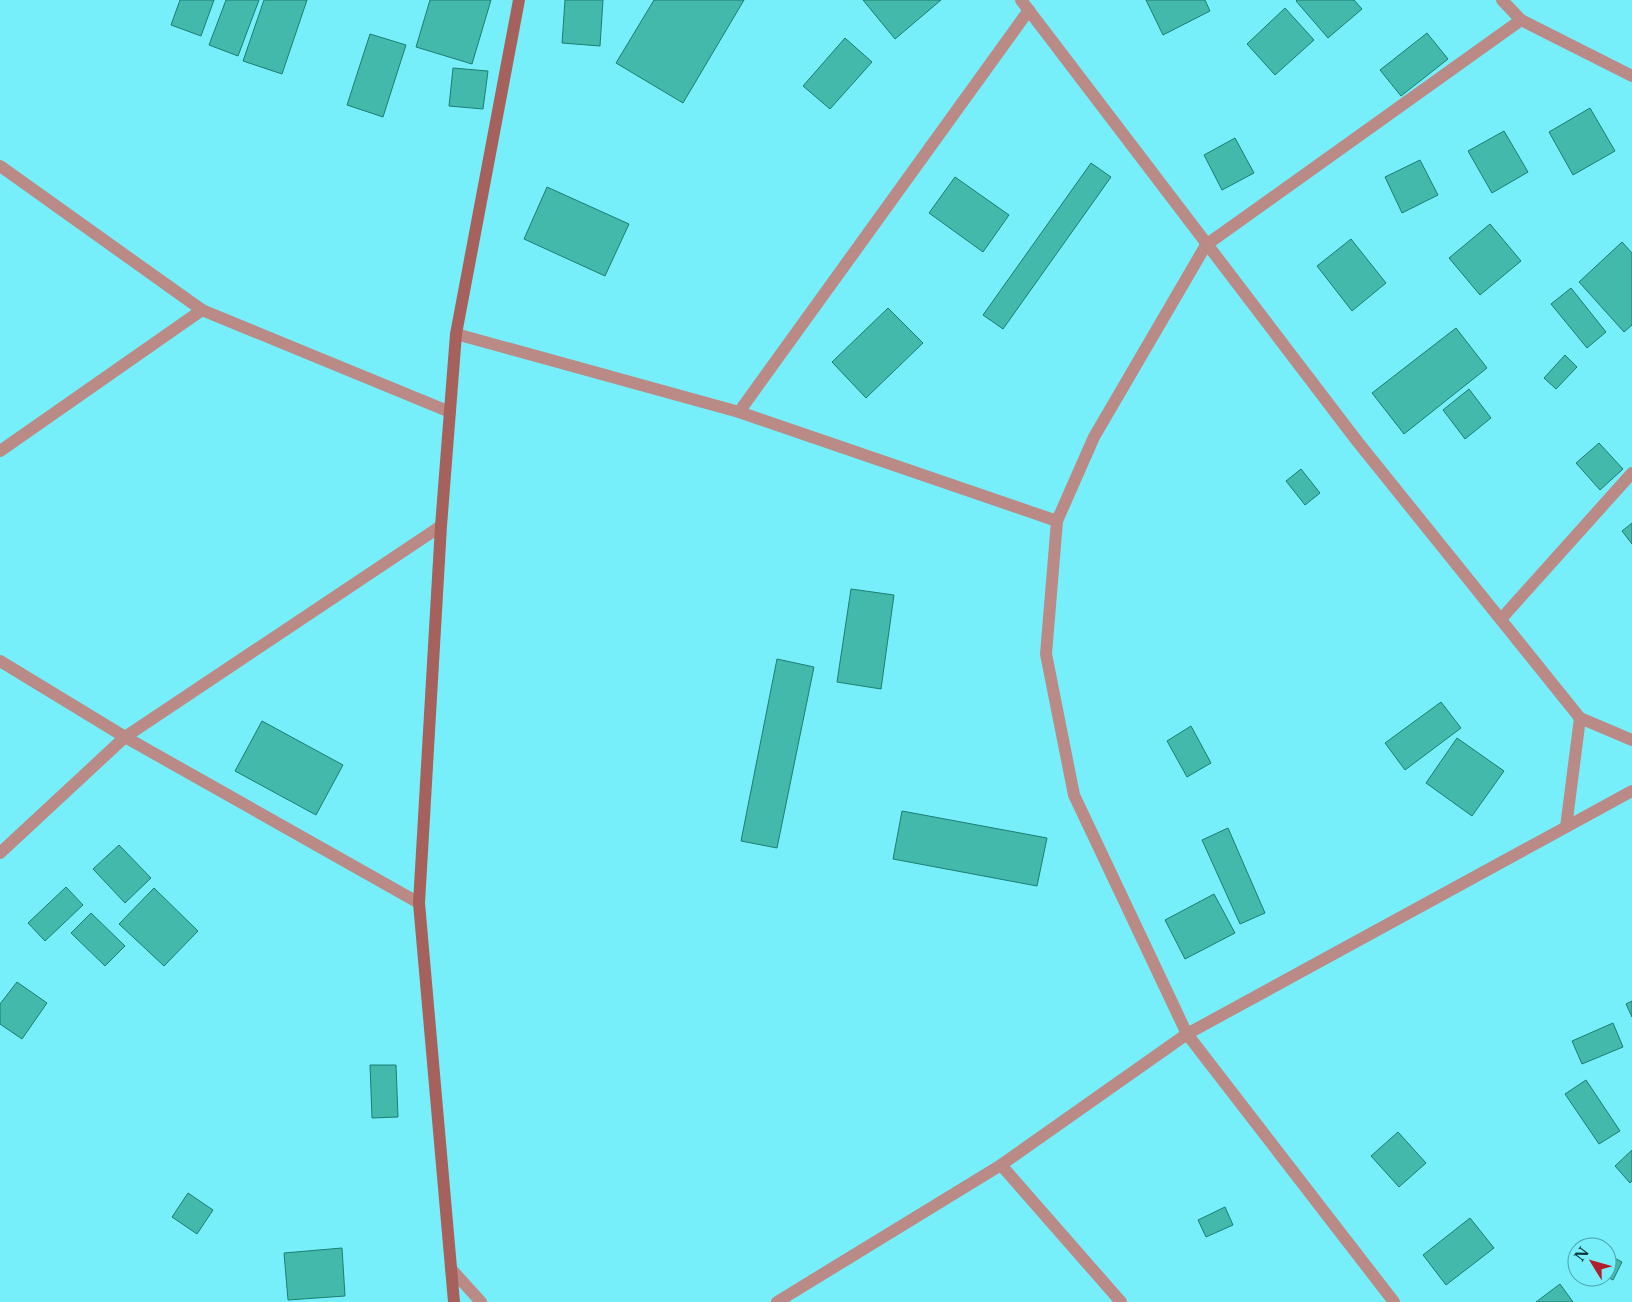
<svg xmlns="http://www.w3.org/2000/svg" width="1632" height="1302" font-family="'Libre Baskerville',serif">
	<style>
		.building { fill: #42b9ab; stroke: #1c7e73 }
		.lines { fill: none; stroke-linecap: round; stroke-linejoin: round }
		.minor { stroke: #ba8a86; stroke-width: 12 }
		.secondary { stroke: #a7615d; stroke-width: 12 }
	</style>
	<rect width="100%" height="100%" fill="#77effb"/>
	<!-- building -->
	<g class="building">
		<path d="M 180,0 L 214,0 L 201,36 L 171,25 Z"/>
		<path d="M 226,0 L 259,0 L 238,56 L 209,45 Z"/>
		<path d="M 264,0 L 307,0 L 282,74 L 243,61 Z"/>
		<path d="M 430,0 L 491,0 L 472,64 L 416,47 Z"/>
		<path d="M 565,0 L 603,0 L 600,46 L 562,43 Z"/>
		<path d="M 654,0 L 744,0 L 683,103 L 616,63 Z"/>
		<path d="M 863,0 L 941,0 L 895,39 Z"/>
		<path d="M 1146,0 L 1205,0 L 1210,11 L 1163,35 Z"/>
		<path d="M 1297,0 L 1354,0 L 1362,9 L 1328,38 L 1296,1 Z"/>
		<path d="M 1285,8 L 1314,40 L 1275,75 L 1247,44 Z"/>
		<path d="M 1427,33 L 1448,59 L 1401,96 L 1380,70 Z"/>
		<path d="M 370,34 L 406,45 L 383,117 L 347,105 Z"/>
		<path d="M 845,38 L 872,62 L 830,109 L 803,86 Z"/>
		<path d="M 453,68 L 488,71 L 483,109 L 449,106 Z"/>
		<path d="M 1590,108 L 1615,151 L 1573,175 L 1549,132 Z"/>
		<path d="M 1504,131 L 1528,172 L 1492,193 L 1468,151 Z"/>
		<path d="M 1235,138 L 1254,173 L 1222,190 L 1204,155 Z"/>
		<path d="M 1420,160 L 1438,195 L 1402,213 L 1385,177 Z"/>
		<path d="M 1091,163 L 1111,177 L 1003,329 L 983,315 Z"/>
		<path d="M 955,177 L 1009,215 L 983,252 L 929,213 Z"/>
		<path d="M 547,187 L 629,224 L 605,276 L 524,239 Z"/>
		<path d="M 1490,224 L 1521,261 L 1480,295 L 1449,258 Z"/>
		<path d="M 1351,239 L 1386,283 L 1352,311 L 1317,266 Z"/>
		<path d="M 1622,242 L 1632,253 L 1632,325 L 1624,332 L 1579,282 Z"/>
		<path d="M 1571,288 L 1606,332 L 1587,348 L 1551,304 Z"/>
		<path d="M 888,308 L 923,343 L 866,398 L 832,362 Z"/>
		<path d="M 1456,328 L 1487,368 L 1404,434 L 1372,393 Z"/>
		<path d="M 1565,355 L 1577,367 L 1556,389 L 1544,378 Z"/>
		<path d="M 1469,389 L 1491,418 L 1465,439 L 1443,410 Z"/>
		<path d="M 1599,443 L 1623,469 L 1600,490 L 1576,463 Z"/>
		<path d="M 1301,469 L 1320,493 L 1305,505 L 1286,481 Z"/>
		<path d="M 1632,523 L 1632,544 L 1622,531 Z"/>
		<path d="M 851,589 L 894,595 L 881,689 L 837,682 Z"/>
		<path d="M 777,659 L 814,667 L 777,848 L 741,841 Z"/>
		<path d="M 1441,702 L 1461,728 L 1405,770 L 1385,743 Z"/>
		<path d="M 262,721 L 343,765 L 316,815 L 235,771 Z"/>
		<path d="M 1191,726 L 1211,763 L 1187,777 L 1167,741 Z"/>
		<path d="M 1457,738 L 1504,771 L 1472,816 L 1426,783 Z"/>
		<path d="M 902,811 L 1047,838 L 1037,886 L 893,859 Z"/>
		<path d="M 1228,828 L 1265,913 L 1240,924 L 1202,840 Z"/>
		<path d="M 119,845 L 151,878 L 125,903 L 93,869 Z"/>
		<path d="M 66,887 L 83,905 L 45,941 L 28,923 Z"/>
		<path d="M 154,888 L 198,931 L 164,966 L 119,924 Z"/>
		<path d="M 1214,894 L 1235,933 L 1185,959 L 1165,920 Z"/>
		<path d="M 91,913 L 125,946 L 105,966 L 71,933 Z"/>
		<path d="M 17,982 L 47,1003 L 22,1039 L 0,1024 L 0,1004 Z"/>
		<path d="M 1632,1001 L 1632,1017 L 1626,1004 Z"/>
		<path d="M 1613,1023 L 1623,1047 L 1582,1064 L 1572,1041 Z"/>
		<path d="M 370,1065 L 396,1065 L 398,1117 L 372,1118 Z"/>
		<path d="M 1586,1080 L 1620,1131 L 1599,1144 L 1565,1094 Z"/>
		<path d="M 1398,1132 L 1426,1163 L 1399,1187 L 1371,1156 Z"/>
		<path d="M 1632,1150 L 1632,1181 L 1630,1183 L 1615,1166 Z"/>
		<path d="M 188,1193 L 213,1210 L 197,1234 L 172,1217 Z"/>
		<path d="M 1225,1207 L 1233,1225 L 1206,1237 L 1198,1220 Z"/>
		<path d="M 1470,1218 L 1494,1248 L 1446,1285 L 1423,1255 Z"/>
		<path d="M 342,1248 L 345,1296 L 288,1300 L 284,1253 Z"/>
		<path d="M 1607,1254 L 1622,1262 L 1613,1280 L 1607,1277 Z"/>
		<path d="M 1560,1284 L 1573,1302 L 1536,1302 Z"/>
	</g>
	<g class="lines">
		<!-- minor -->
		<g class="minor">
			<path d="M 1021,0 L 1357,441 L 1580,718 L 1632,740"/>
			<path d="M 1502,0 L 1521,20 L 1632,76"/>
			<path d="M 0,166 L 202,310 L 450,412"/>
			<path d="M 456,334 L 739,412 L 1057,521"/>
			<path d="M 739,412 L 1029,10"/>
			<path d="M 0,451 L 202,310"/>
			<path d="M 1501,619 L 1632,473"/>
			<path d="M 0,661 L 125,737 L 419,903"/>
			<path d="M 1566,827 L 1580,718"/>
			<path d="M 0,853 L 125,737 L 441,526"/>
			<path d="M 1001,1165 L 1121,1302"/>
			<path d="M 452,1270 L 481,1302"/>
			<path d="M 777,1302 L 1001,1165 L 1187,1034 L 1632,791"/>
			<path d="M 1394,1302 L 1187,1034 L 1074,795 L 1046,654 L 1057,521 L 1094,437 L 1206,245 L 1521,20"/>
		</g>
		<!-- secondary -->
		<path class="secondary" d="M 454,1302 L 419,903 L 441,526 L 456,334 L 519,0"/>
	</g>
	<!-- north arrow -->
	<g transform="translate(1592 1262) rotate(307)"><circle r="24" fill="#77effb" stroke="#4da5ad"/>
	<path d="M0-4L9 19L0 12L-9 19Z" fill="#b11e29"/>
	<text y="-8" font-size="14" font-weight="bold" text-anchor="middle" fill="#0e3639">N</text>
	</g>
</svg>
